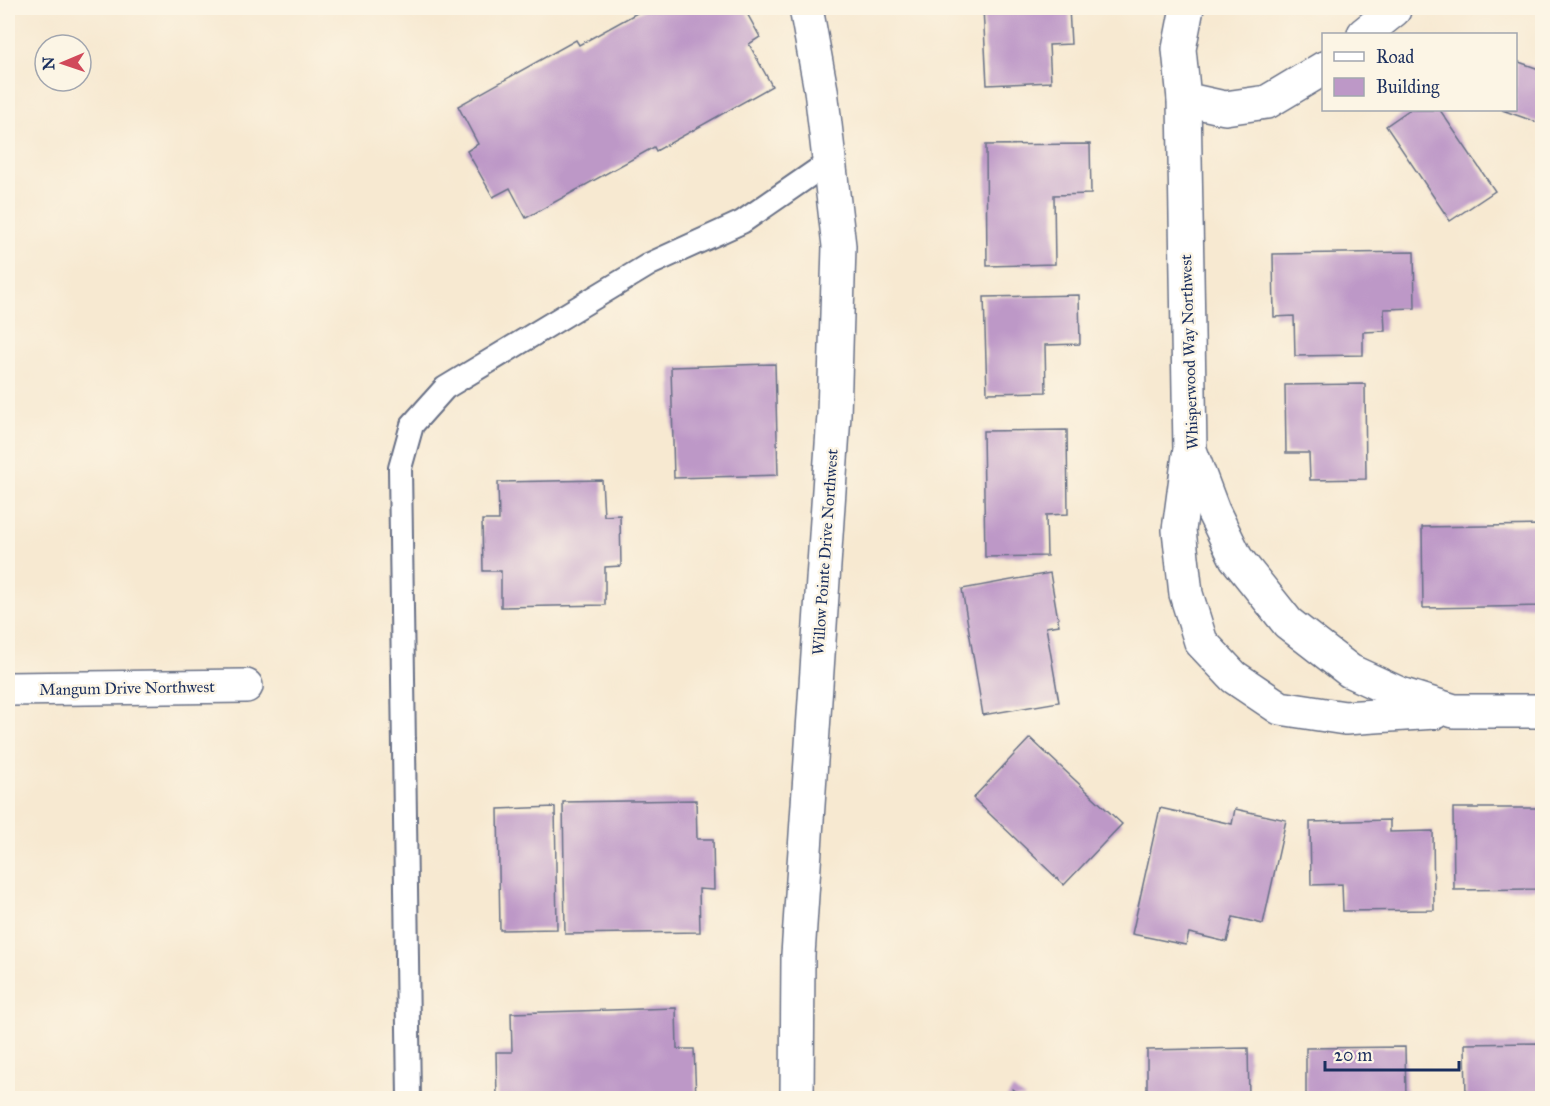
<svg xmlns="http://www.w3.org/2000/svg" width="1550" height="1106" font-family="'IM FELL Great Primer',serif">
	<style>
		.building { fill: #bd98c7 }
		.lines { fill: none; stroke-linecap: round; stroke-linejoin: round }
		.lane-casing { stroke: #687086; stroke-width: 26 }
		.street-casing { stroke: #687086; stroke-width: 36 }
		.lane { stroke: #fff; stroke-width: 22 }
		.street { stroke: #fff; stroke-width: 33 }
		.labels { text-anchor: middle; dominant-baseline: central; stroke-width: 5; stroke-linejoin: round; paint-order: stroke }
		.street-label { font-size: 16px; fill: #1b2f5e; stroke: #fcf5e5 }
	</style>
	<rect width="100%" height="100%" fill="#fcf5e5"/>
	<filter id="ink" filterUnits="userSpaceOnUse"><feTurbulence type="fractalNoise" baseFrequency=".0167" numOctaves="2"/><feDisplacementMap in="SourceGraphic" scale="12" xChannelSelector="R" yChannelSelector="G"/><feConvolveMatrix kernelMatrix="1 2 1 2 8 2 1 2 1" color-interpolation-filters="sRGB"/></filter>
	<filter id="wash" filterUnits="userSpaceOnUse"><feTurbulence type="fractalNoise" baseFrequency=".008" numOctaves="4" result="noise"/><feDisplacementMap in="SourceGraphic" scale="24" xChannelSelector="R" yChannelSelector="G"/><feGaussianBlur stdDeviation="1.35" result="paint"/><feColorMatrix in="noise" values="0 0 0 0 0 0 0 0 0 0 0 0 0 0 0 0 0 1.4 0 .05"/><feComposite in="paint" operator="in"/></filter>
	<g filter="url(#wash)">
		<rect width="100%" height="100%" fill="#f7e9d1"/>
		<g id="blocks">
			<!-- building -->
			<g class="building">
				<path d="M 646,8 L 744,8 L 760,37 L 749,44 L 772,86 L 656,151 L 654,147 L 526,218 L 510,188 L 493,197 L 467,151 L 478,144 L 458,106 L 576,40 L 579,45 Z"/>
				<path d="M 983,8 L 1069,8 L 1071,44 L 1049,45 L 1051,82 L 987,85 Z"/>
				<path d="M 1516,61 L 1542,70 L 1542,124 L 1502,110 L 1516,110 Z"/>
				<path d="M 1409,110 L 1440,110 L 1495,191 L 1450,221 L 1386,126 Z"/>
				<path d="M 1090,144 L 1091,194 L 1054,195 L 1055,264 L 987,266 L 986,145 Z"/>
				<path d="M 1414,252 L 1415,308 L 1384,309 L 1385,331 L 1363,332 L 1363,355 L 1295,356 L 1294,316 L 1274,317 L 1273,254 Z"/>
				<path d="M 1079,295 L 1080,344 L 1045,345 L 1046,392 L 987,393 L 984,297 Z"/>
				<path d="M 775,364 L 778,475 L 674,478 L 671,367 Z"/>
				<path d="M 1365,384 L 1366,479 L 1310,480 L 1309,453 L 1286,453 L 1285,385 Z"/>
				<path d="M 1067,430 L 1068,514 L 1046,515 L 1047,556 L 985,557 L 983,431 Z"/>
				<path d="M 602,480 L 604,516 L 620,515 L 621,566 L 605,567 L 605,605 L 501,607 L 501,571 L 483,571 L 482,520 L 499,520 L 498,482 Z"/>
				<path d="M 1542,525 L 1542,606 L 1423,608 L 1422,527 Z"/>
				<path d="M 1050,573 L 1059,625 L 1046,627 L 1059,702 L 983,715 L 962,589 Z"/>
				<path d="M 1030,738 L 1122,824 L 1064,885 L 973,798 Z"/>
				<path d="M 696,800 L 697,839 L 713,839 L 714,890 L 699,889 L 700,932 L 565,934 L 563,802 Z"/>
				<path d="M 555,807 L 557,929 L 500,930 L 498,809 Z"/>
				<path d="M 1160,808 L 1232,824 L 1235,809 L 1286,820 L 1263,924 L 1233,917 L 1227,942 L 1189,933 L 1186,945 L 1132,934 Z"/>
				<path d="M 1453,808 L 1542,808 L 1542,889 L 1454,890 Z"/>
				<path d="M 1390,820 L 1390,832 L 1433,831 L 1434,910 L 1343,911 L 1342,884 L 1311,885 L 1310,822 Z"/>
				<path d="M 676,1008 L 677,1049 L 694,1049 L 696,1098 L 497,1098 L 496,1052 L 512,1052 L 511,1013 Z"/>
				<path d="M 1542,1043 L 1542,1098 L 1466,1098 L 1465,1044 Z"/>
				<path d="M 1405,1047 L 1406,1098 L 1306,1098 L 1306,1048 Z"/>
				<path d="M 1248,1048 L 1249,1098 L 1147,1098 L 1147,1050 Z"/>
				<path d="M 1013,1089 L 1025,1098 L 1006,1098 Z"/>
			</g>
		</g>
	</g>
	<g filter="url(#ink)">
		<use href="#blocks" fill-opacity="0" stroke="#687086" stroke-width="1.5"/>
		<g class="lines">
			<!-- lane casing -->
			<g class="lane-casing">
				<path id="lane" d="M 409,1098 L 400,468 L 412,425 L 445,388 L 650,264 L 742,222 L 829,162"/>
			</g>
			<!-- street casing -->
			<g class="street-casing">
				<g id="street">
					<path d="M 1187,8 L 1179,49 L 1184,99 L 1225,108 L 1267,102 L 1324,68"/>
					<path d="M 1364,34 L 1394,10 L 1394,8"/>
					<path d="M 1184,99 L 1190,450 L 1213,511 L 1236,558 L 1288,623 L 1350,671 L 1400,694 L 1454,711 L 1542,711"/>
					<path d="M 1189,455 L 1179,530 L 1186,594 L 1201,642 L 1234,677 L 1280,708 L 1345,718 L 1435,712"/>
					<path d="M 8,689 L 246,686"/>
					<path d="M 797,1098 L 798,955 L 834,415 L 839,246 L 821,90 L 806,8"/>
				</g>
			</g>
			<!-- lane -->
			<use href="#lane" class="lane"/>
			<!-- street -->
			<use href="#street" class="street"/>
		</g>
	</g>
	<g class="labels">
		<!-- street labels -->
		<g class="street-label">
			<text transform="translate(1189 352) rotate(-92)">Whisperwood Way Northwest</text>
			<text transform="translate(825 552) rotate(-86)">Willow Pointe Drive Northwest</text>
			<text transform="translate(127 688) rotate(-1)">Mangum Drive Northwest</text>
		</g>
	</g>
	<!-- margin -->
	<rect width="1550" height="1106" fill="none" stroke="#fcf5e5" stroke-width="30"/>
	<!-- legend -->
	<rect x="1322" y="33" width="195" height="78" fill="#fcf5e5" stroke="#a2a6af" stroke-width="1.5"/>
	<rect x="1334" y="52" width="30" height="9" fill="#ffffff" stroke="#a2a6af" stroke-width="1.5"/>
	<text x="1376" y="63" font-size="18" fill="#1b2f5e">Road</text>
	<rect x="1334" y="78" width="30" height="18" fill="#bd98c7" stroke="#a2a6af" stroke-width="1.5"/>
	<text x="1376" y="93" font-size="18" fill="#1b2f5e">Building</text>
	<!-- north arrow -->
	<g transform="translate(63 63) rotate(268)"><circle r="28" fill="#fcf5e5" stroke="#a2a6af" stroke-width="1.5"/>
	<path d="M0-4.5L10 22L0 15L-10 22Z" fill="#d1495b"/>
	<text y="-9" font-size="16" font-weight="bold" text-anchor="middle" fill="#1b2f5e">N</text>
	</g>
	<!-- scale -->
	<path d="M1325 1061v9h134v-9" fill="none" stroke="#1b2f5e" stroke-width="3"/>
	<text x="1334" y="1061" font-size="18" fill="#1b2f5e" stroke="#fcf5e5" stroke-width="4.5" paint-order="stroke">20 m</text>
</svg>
